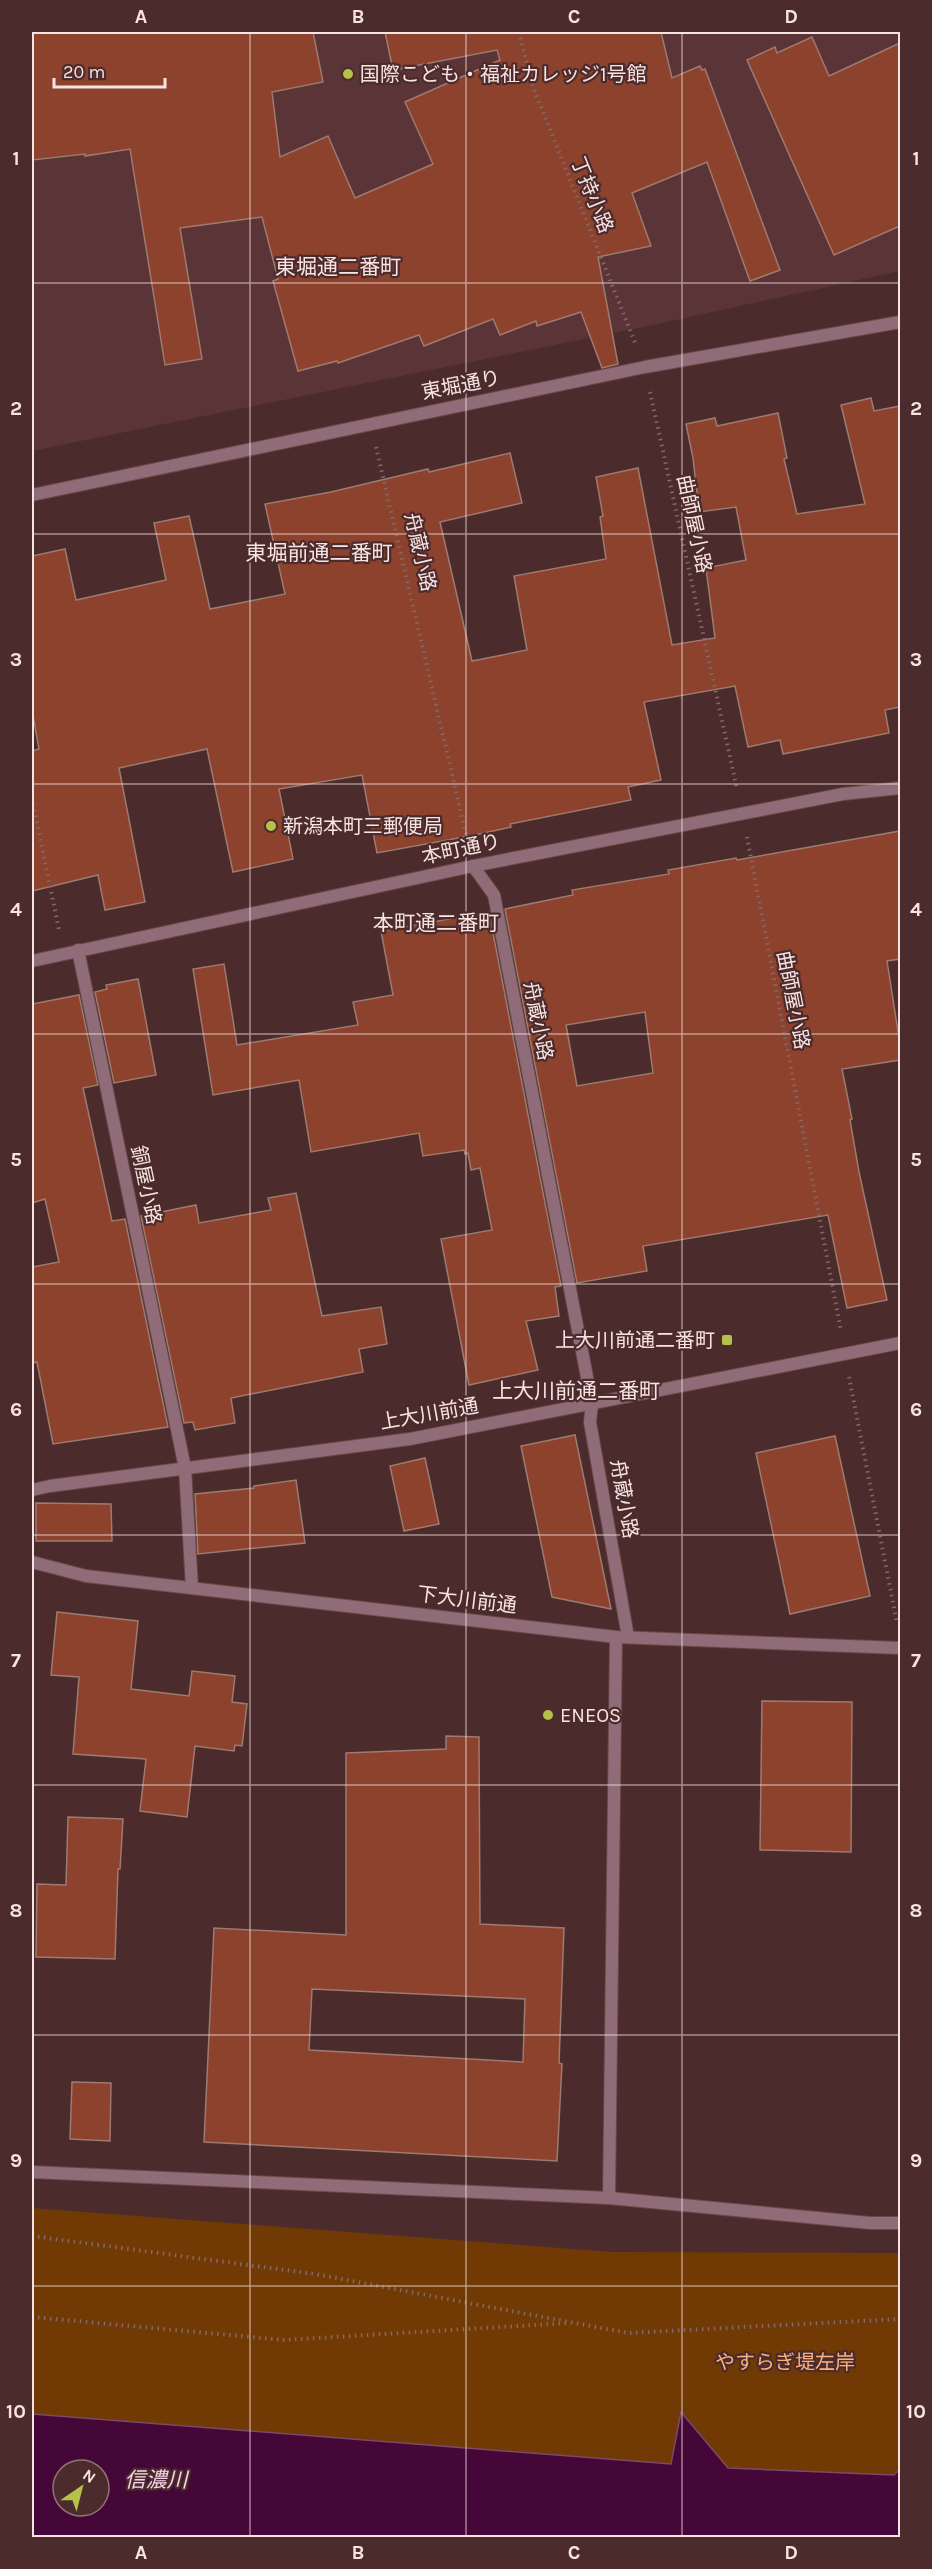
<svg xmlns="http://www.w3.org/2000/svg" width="932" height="2569" font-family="Karla,'Noto Sans JP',sans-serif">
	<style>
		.built { fill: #5a3436 }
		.green { fill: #713a04 }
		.water { fill: #440737; stroke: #7a496b; stroke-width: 1.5; fill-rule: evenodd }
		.building { fill: #8c422c; stroke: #9e7a70; stroke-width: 1.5; fill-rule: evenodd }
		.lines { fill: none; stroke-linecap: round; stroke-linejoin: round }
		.minor-casing { stroke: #674849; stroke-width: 14 }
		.tertiary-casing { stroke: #674849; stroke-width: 14 }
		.path { stroke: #846868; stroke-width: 4; stroke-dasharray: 1.5 4.5; stroke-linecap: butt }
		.minor { stroke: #906c78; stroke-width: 12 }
		.tertiary { stroke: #906c78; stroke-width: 12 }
		.grid { fill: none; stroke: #f8e3e3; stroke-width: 1.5; stroke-opacity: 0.55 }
		.poi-dot { fill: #b4c24a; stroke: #4b2b2c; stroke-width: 2 }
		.labels { text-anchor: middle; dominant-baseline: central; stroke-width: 4.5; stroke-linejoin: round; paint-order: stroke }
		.poi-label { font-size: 20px; fill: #f8e3e3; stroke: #4b2b2c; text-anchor: start }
		.street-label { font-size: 20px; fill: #f8e3e3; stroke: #4b2b2c }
		.park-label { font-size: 20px; fill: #fab27d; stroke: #4b2b2c }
		.neighbourhood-label { font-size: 21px; fill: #f8e3e3; stroke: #4b2b2c }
		.water-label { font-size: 21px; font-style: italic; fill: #fad3ec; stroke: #4b2b2c }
		.neatline { fill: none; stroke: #f8e3e3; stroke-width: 2 }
		.grid-label { font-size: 20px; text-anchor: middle; font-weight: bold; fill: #f8e3e3 }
	</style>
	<rect width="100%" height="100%" fill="#4b2b2c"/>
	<!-- built -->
	<path class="built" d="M 32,32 L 900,32 L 900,271 L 653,325 L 32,451 Z"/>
	<!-- green -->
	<path class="green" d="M 32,2208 L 612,2252 L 900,2253 L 900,2469 L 894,2475 L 728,2468 L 682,2412 L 671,2464 L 32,2414 Z"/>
	<!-- water -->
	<path class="water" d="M 681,2412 L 728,2468 L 894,2475 L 900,2469 L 900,2537 L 32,2537 L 32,2414 L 671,2464 ZM 63,2470 L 99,2470 L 99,2506 L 63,2506 Z"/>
	<!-- building -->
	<g class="building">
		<path d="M 32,32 L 313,32 L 323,82 L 272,92 L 280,157 L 328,136 L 355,198 L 433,164 L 405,102 L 500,60 L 497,50 L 393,70 L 385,32 L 661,32 L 672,78 L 700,66 L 702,70 L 705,69 L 780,270 L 750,281 L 707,162 L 632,193 L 651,246 L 598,257 L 618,364 L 602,368 L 581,312 L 537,326 L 536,321 L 500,335 L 493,319 L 424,346 L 419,335 L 338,363 L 337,361 L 298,371 L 273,281 L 278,279 L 262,217 L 180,228 L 202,359 L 165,365 L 130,149 L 85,156 L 85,154 L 32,160 Z"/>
		<path d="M 812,37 L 829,76 L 900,43 L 900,226 L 834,255 L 747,60 L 775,47 L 777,53 Z"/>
		<path d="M 871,398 L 874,411 L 900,406 L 900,707 L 885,710 L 889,733 L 783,754 L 780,740 L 748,747 L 735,686 L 644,702 L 661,780 L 628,787 L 631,800 L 510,824 L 511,827 L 475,835 L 377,853 L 362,775 L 279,789 L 293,859 L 233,872 L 207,749 L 119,768 L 145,902 L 105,910 L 98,875 L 32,891 L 32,751 L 39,749 L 32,710 L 32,556 L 65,549 L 76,600 L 166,580 L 154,523 L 189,516 L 210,609 L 285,594 L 265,504 L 331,492 L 428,469 L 429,472 L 510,453 L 522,503 L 440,522 L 472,661 L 527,650 L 514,576 L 606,559 L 600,517 L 603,516 L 596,477 L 638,468 L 672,645 L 715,638 L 706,568 L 746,560 L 736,507 L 699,512 L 693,458 L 686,424 L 715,418 L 717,426 L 778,413 L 787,458 L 784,459 L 797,514 L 865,504 L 841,405 Z"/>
		<path d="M 900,831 L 900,959 L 887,961 L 900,1044 L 900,1060 L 842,1069 L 852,1119 L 850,1120 L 859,1172 L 887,1300 L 847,1308 L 828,1215 L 643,1246 L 647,1271 L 577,1283 L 505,909 L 573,895 L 572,890 L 669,874 L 668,870 L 736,858 L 737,860 ZM 645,1012 L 653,1073 L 577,1086 L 566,1025 Z"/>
		<path d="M 489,912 L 561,1286 L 555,1287 L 559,1316 L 526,1321 L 538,1370 L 469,1385 L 441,1239 L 492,1230 L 480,1168 L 471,1170 L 468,1153 L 465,1154 L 464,1150 L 423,1156 L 419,1133 L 311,1152 L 299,1080 L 213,1095 L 193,969 L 224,964 L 237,1045 L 358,1025 L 353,1002 L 393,995 L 381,931 Z"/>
		<path d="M 138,979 L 156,1075 L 114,1083 L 95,992 L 107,989 L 106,985 Z"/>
		<path d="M 79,995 L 98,1085 L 83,1088 L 112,1221 L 125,1219 L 168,1427 L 53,1444 L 37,1362 L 32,1363 L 32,1267 L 59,1262 L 45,1199 L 32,1203 L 32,1004 Z"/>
		<path d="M 296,1193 L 322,1316 L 381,1307 L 387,1344 L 359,1349 L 363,1372 L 231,1398 L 235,1423 L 195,1430 L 193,1422 L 184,1423 L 141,1216 L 196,1205 L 199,1223 L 271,1210 L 268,1198 Z"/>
		<path d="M 575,1435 L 611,1609 L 552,1597 L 521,1446 Z"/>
		<path d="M 835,1436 L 870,1596 L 790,1614 L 756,1453 Z"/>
		<path d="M 425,1458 L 439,1524 L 404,1531 L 390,1466 Z"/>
		<path d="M 296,1480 L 305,1543 L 198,1554 L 195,1494 L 254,1488 L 254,1486 Z"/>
		<path d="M 36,1503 L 111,1504 L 112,1541 L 36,1541 Z"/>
		<path d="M 57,1612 L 138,1621 L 131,1689 L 189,1696 L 192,1671 L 235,1676 L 232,1702 L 247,1704 L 242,1746 L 235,1745 L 234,1751 L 195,1746 L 187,1817 L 140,1811 L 146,1759 L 73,1754 L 79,1677 L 51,1675 Z"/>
		<path d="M 762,1701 L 852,1702 L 851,1852 L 760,1850 Z"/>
		<path d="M 446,1736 L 479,1737 L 480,1924 L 564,1928 L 559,2063 L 562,2064 L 557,2161 L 204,2142 L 214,1928 L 346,1935 L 346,1753 L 446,1749 ZM 312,1989 L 525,1999 L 523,2062 L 309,2050 Z"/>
		<path d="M 68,1817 L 123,1819 L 120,1869 L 118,1869 L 115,1959 L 36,1957 L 37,1884 L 66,1885 Z"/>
		<path d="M 72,2082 L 111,2083 L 110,2141 L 70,2139 Z"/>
	</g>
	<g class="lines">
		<!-- minor casing -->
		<g class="minor-casing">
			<g id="minor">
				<path d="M 473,866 L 494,895 L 592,1403 L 590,1422 L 628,1637"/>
				<path d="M 78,950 L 185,1468 L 192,1588"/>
				<path d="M 32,961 L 473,866 L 843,794 L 900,788"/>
				<path d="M 609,2198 L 616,1637"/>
			</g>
		</g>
		<!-- tertiary casing -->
		<g class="tertiary-casing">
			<g id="tertiary">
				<path d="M 32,495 L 645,367 L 900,322"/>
				<path d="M 32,1490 L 50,1486 L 410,1439 L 900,1343"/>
				<path d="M 32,1562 L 86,1576 L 616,1637 L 900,1648"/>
				<path d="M 32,2172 L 609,2198 L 870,2223 L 900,2223"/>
			</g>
		</g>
		<!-- path -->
		<g class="path">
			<path d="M 519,32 L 533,87 L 636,345"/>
			<path d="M 650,392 L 737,789"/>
			<path d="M 376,447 L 468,843"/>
			<path d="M 32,798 L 59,930"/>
			<path d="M 747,837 L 841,1331"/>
			<path d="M 849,1377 L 897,1623"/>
			<path d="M 32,2236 L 315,2274 L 628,2333 L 900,2319"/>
			<path d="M 32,2317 L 284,2340 L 568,2323"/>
		</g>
		<!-- minor -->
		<use href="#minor" class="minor"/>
		<!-- tertiary -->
		<use href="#tertiary" class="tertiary"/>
	</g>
	<!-- grid -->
	<path class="grid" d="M 250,32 L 250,2538M 466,32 L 466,2538M 682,32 L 682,2538M 32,283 L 900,283M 32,534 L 900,534M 32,784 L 900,784M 32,1034 L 900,1034M 32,1284 L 900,1284M 32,1535 L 900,1535M 32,1785 L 900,1785M 32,2035 L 900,2035M 32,2286 L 900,2286"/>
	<!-- markers -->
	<g class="poi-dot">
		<circle cx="348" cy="74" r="6"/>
		<circle cx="271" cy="826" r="6"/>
		<rect x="721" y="1334" width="12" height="12" rx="3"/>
		<circle cx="548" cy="1715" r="6"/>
	</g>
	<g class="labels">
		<!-- poi labels -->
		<g class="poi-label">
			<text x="360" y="74">国際こども・福祉カレッジ1号館</text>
			<text x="283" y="826">新潟本町三郵便局</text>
			<text x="715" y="1340" text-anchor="end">上大川前通二番町</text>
			<text x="560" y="1715">ENEOS</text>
		</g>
		<!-- street labels -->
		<g class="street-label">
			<text transform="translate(592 195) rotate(68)">丁持小路</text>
			<text transform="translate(461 385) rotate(-11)">東堀通り</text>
			<text transform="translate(694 524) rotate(78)">曲師屋小路</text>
			<text transform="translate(420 552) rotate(77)">舟蔵小路</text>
			<text transform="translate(461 849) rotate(-12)">本町通り</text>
			<text transform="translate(793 1000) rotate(79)">曲師屋小路</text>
			<text transform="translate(538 1021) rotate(79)">舟蔵小路</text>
			<text transform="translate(146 1185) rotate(78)">銅屋小路</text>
			<text transform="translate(429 1414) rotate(-10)">上大川前通</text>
			<text transform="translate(624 1499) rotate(80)">舟蔵小路</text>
			<text transform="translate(467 1600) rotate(7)">下大川前通</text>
		</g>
		<!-- park labels -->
		<g class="park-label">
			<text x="785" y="2362">やすらぎ堤左岸</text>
		</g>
		<!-- neighbourhood labels -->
		<g class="neighbourhood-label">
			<text x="338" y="267">東堀通二番町</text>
			<text x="319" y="553">東堀前通二番町</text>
			<text x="436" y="923">本町通二番町</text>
			<text x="576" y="1391">上大川前通二番町</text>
		</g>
		<!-- water labels -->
		<g class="water-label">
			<text x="156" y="2480">信濃川</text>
		</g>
	</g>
	<!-- border -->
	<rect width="932" height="2569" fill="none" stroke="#4b2b2c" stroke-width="66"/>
	<!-- north arrow -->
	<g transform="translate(81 2488) rotate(35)"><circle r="28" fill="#4b2b2c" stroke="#907575" stroke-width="1.5"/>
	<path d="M0-4.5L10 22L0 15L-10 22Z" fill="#b4c24a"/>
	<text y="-9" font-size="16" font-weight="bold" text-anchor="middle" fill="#f8e3e3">N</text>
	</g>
	<!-- scale -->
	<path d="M54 78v9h111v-9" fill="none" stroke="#f8e3e3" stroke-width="3"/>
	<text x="63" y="78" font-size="18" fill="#f8e3e3" stroke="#4b2b2c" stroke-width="4.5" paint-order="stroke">20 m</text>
	<rect x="33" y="33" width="866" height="2503" class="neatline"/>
	<g class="grid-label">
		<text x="141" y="23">A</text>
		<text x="358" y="23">B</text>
		<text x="574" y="23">C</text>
		<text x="791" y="23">D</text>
		<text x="16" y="165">1</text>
		<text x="916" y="165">1</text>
		<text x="16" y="415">2</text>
		<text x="916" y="415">2</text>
		<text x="16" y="666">3</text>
		<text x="916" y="666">3</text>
		<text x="16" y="916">4</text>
		<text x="916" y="916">4</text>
		<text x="16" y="1166">5</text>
		<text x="916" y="1166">5</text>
		<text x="16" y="1416">6</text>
		<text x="916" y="1416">6</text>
		<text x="16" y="1667">7</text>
		<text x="916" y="1667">7</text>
		<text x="16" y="1917">8</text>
		<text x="916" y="1917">8</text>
		<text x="16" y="2167">9</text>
		<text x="916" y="2167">9</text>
		<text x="16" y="2418">10</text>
		<text x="916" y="2418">10</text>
		<text x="141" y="2559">A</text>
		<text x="358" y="2559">B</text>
		<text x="574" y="2559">C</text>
		<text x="791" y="2559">D</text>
	</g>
</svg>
